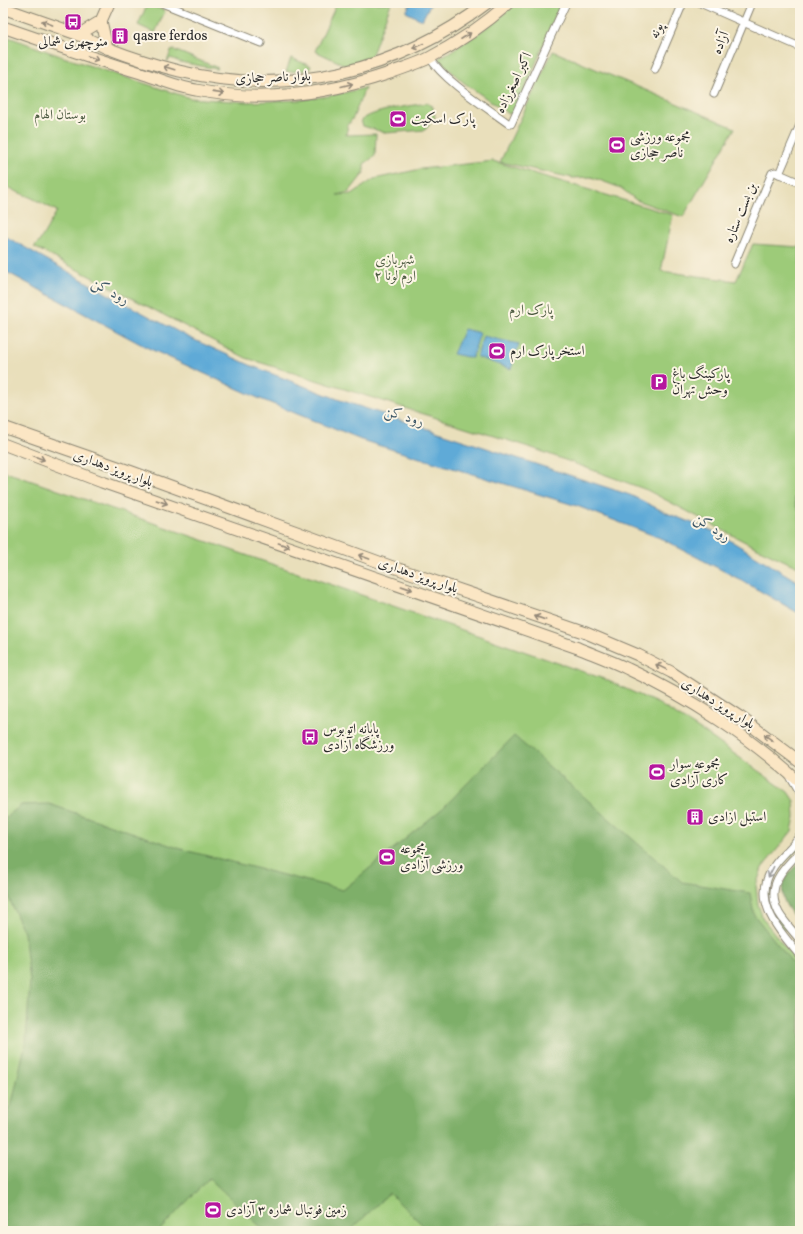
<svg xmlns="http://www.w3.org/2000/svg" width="803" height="1234" font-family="Vollkorn,Amiri,serif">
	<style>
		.green { fill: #9dcb79; stroke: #647b52 }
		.forest { fill: #7eaf69; stroke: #546d4a }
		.water { fill: #5eaad7; stroke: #446a81 }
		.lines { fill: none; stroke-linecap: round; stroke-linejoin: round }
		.street-casing { stroke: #8a8573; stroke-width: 9 }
		.secondary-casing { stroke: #8a8573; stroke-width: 13 }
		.street { stroke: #fff; stroke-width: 7 }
		.secondary { stroke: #fbe6c4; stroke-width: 11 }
		.oneway { stroke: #938878 }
		.oneway2 { stroke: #a0a0a0 }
		.labels { text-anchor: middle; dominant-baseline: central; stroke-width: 4; stroke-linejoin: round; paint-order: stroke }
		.street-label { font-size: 14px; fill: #2b2b2b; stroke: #fcf5e5 }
		.poi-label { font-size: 14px; fill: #2b2b2b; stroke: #fcf5e5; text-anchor: start }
		.park-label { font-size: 14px; fill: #4d5b42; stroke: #fcf5e5 }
		.water-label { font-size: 15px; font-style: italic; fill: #3d5767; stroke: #fcf5e5 }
	</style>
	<rect width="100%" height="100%" fill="#fcf5e5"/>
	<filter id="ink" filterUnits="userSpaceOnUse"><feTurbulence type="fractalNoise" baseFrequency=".025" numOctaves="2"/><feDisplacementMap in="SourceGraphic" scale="8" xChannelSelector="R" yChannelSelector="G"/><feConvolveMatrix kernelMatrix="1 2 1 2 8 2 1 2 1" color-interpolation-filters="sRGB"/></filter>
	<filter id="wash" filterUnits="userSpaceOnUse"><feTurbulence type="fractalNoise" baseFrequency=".012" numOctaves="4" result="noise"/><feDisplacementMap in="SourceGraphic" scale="16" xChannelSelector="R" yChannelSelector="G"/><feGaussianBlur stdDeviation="0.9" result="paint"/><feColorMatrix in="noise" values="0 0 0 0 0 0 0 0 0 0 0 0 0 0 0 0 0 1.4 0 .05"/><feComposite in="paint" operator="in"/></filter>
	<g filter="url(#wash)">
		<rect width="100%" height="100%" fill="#e9dfbb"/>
		<!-- green -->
		<g class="green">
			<path d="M 337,3 L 391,3 L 370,60 L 347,66 L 315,51 Z"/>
			<path d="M 516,3 L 561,3 L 515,113 L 509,114 L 500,108 L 463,82 L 438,59 C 466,42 492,25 516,3 Z"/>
			<path d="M 149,4 L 165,11 L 155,33 L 138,25 L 147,5 Z"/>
			<path d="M 3,35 L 63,57 L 190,98 L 246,102 L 300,100 L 329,96 L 365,88 L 353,118 L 348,125 L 346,135 L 376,134 L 375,156 L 364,164 L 364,173 L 349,192 L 337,195 L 352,194 L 374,179 L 421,169 L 493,161 L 673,215 L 661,271 L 736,281 L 753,244 L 800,247 L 800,568 L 751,545 L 647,490 L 535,449 L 246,358 L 34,247 L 39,242 L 57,211 L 32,198 L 3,186 Z"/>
			<path d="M 174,50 L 218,68 L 217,69 L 180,62 L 171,58 L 167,62 L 171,51 Z"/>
			<path d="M 553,51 L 735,128 L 683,217 L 636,200 L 621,188 L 591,177 L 573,178 L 500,162 Z"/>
			<path d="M 291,58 L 311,66 L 309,70 L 286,72 Z"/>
			<path d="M 427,103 L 433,107 L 435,118 L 425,130 L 386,133 L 363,126 L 361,121 C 371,110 411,106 427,103 Z"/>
			<path d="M 3,471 L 604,679 L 659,704 L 705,733 L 788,792 L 794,801 L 795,817 L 792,831 L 762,868 L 756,886 L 758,904 L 763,919 L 800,966 L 800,1231 L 3,1231 Z"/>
			<path d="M 800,843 L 800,847 C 786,861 764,880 772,903 C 774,911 781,920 786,927 L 786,930 C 780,928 777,921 774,916 C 764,901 767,882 776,868 C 782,858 793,851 800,843 Z"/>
		</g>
		<!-- forest -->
		<g class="forest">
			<path d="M 800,481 L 800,513 C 791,500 795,494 800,481 Z"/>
			<path d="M 514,736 L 682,882 L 750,893 L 754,915 L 800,972 L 800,1231 L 641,1231 L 499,1224 L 499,1231 L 429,1231 L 389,1193 L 350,1231 L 265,1231 L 209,1178 L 159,1231 L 3,1231 L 3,1119 L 12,1103 L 26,1041 L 30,981 L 24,933 L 3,884 L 3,820 L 21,805 L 49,804 L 184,850 L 343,890 L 443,808 Z"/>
			<path d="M 800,862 L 800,922 C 795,919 793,916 790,911 C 776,892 783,876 800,862 Z"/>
		</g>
		<!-- water -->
		<g class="water">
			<path d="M 411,3 L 431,3 L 422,20 L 406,12 Z"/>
			<path d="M 3,235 L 113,297 L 188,337 L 252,366 L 340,400 L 630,495 L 669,514 L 718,533 L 800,583 L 800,614 L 741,580 L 660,538 L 577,506 L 361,440 L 258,398 L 146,347 L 3,270 Z"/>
			<path d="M 464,329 L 480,333 L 472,358 L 453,354 Z"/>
			<path d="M 483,336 L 519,344 L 511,369 L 477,357 Z"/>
		</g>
	</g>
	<g filter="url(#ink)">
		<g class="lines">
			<!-- street casing -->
			<g class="street-casing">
				<g id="street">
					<path d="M 162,3 L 261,43"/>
					<path d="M 700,3 L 800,47"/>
					<path d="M 430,58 C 444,81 486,107 509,124 L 511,124 L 566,3"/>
					<path d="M 655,69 L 683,3"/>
					<path d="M 714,94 L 752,3"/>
					<path d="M 779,174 L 800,125"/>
					<path d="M 734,264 L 772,173 L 775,172 L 800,183"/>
					<path d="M 790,778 L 800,795"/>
					<path d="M 800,835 C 793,847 781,855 774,866 C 750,900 779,930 800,956"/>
					<path d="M 800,852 C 782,869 765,887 779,913 C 785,923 793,931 800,940"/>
				</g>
			</g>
			<!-- secondary casing -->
			<g class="secondary-casing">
				<g id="secondary">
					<path d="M 3,8 C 28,17 52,25 77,34 C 87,38 97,44 107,48 C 130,57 155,65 179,71 C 288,98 399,71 487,3"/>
					<path d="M 101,21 L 107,48"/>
					<path d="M 101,21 L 109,3"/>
					<path d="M 3,27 C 49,43 95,59 141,73 C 159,79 177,87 196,90 C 260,103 328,94 390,73 C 403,68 417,64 429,58 C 458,43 485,24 509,3"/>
					<path d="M 78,35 L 101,21"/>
					<path d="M 3,427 L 132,472 L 390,566 L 586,633 L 638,655 L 671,672 L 740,717 L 800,762"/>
					<path d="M 3,444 L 102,482 L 578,648 C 595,655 612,661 628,669 C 689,697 751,738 800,783"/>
				</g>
			</g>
			<!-- street -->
			<use href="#street" class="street"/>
			<!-- secondary -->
			<use href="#secondary" class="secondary"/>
		</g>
		<!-- one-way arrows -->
		<defs><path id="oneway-shaft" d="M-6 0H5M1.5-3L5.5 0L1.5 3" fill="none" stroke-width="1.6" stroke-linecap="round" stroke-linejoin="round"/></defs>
		<g class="oneway">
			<use href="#oneway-shaft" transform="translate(47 23) rotate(-160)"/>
			<use href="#oneway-shaft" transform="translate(466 36) rotate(-33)"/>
			<use href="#oneway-shaft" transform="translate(418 46) rotate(155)"/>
			<use href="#oneway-shaft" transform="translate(93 58) rotate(19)"/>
			<use href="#oneway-shaft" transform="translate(169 68) rotate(-163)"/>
			<use href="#oneway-shaft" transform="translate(347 85) rotate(-14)"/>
			<use href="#oneway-shaft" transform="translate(218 93) rotate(8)"/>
			<use href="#oneway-shaft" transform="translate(39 458) rotate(21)"/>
			<use href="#oneway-shaft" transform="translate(162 502) rotate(19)"/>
			<use href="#oneway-shaft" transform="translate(284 545) rotate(19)"/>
			<use href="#oneway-shaft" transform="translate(364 557) rotate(-160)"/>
			<use href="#oneway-shaft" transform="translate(407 588) rotate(19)"/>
			<use href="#oneway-shaft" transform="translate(540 618) rotate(-161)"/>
			<use href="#oneway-shaft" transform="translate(661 667) rotate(-154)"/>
			<use href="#oneway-shaft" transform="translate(769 738) rotate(-144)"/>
		</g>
		<use class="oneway2" href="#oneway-shaft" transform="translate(771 872) rotate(117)"/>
	</g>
	<!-- icons -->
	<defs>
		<g id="bus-square" transform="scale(0.9)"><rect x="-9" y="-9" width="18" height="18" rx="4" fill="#b5179e" stroke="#fcf5e5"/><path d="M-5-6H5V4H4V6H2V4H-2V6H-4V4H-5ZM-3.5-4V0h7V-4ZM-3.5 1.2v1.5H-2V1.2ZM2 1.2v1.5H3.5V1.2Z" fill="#fff"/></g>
		<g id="building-square" transform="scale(0.9)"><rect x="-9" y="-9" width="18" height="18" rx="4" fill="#b5179e" stroke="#fcf5e5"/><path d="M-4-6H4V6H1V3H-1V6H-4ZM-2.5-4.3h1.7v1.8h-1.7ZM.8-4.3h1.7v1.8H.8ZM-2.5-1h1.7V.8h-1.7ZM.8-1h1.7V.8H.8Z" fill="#fff"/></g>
		<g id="stadium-square" transform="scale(0.9)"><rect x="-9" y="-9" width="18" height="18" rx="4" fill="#b5179e" stroke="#fcf5e5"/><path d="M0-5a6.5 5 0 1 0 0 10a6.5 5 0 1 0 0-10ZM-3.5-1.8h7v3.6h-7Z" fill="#fff"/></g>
		<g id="parking-square" transform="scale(0.9)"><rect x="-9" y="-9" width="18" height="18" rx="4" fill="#b5179e" stroke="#fcf5e5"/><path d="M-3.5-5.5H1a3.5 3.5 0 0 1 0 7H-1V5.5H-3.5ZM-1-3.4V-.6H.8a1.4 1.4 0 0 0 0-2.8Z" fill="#fff"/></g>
	</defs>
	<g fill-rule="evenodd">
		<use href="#bus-square" x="73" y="22"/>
		<use href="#building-square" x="120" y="36"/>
		<use href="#stadium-square" x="398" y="119"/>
		<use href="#stadium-square" x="617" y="145"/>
		<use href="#stadium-square" x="497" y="351"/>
		<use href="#parking-square" x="659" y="382"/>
		<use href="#bus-square" x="310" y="737"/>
		<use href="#stadium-square" x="657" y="772"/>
		<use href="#building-square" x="695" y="817"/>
		<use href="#stadium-square" x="387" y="857"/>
		<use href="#stadium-square" x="213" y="1210"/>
	</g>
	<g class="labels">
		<!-- street labels -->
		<g class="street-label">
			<text transform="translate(657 31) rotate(-67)">پونه</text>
			<text transform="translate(721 43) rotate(-67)">آزاده</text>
			<text transform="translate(273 78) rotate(-2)">بلوار ناصر حجازی</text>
			<text transform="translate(514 83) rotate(-64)">اکبر اصغرزاده</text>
			<text transform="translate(741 213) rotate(-67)">بن بست ستاره</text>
			<text transform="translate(113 469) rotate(20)">بلوار پرویز دهداری</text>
			<text transform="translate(418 576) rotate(19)">بلوار پرویز دهداری</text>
			<text transform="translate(718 704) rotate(32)">بلوار پرویز دهداری</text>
		</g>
		<!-- poi labels -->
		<g class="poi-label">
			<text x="133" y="36">qasre ferdos</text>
			<text x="73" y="42" text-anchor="middle">منوچهری شمالی</text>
			<text x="411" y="119">پارک اسکیت</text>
			<text x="630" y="137">مجموعه ورزشی<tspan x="630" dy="16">ناصر حجازی</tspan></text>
			<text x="510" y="351">استخر پارک ارم</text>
			<text x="672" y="374">پارکینگ باغ<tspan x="672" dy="16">وحش تهران</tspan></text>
			<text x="323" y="729">پایانه اتوبوس<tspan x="323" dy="16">ورزشگاه آزادی</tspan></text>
			<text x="670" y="764">مجموعه سوار<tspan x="670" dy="16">کاری آزادی</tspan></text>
			<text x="708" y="817">استبل ازادی</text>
			<text x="400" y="849">مجموعه<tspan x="400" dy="16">ورزشی آزادی</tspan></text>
			<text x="226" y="1210">زمین فوتبال شماره ۳ آزادی</text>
		</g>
		<!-- park labels -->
		<g class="park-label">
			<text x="60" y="115">بوستان الهام</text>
			<text x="395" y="260">شهربازی<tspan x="395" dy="16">ارم لونا ۲</tspan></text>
			<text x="531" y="310">پارک ارم</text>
		</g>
		<!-- water labels -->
		<g class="water-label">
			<text transform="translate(110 292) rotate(29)">رود کن</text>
			<text transform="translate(404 417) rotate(17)">رود کن</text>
			<text transform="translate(712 528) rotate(33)">رود کن</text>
		</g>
	</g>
	<!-- margin -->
	<rect width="803" height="1234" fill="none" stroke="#fcf5e5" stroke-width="16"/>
</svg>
